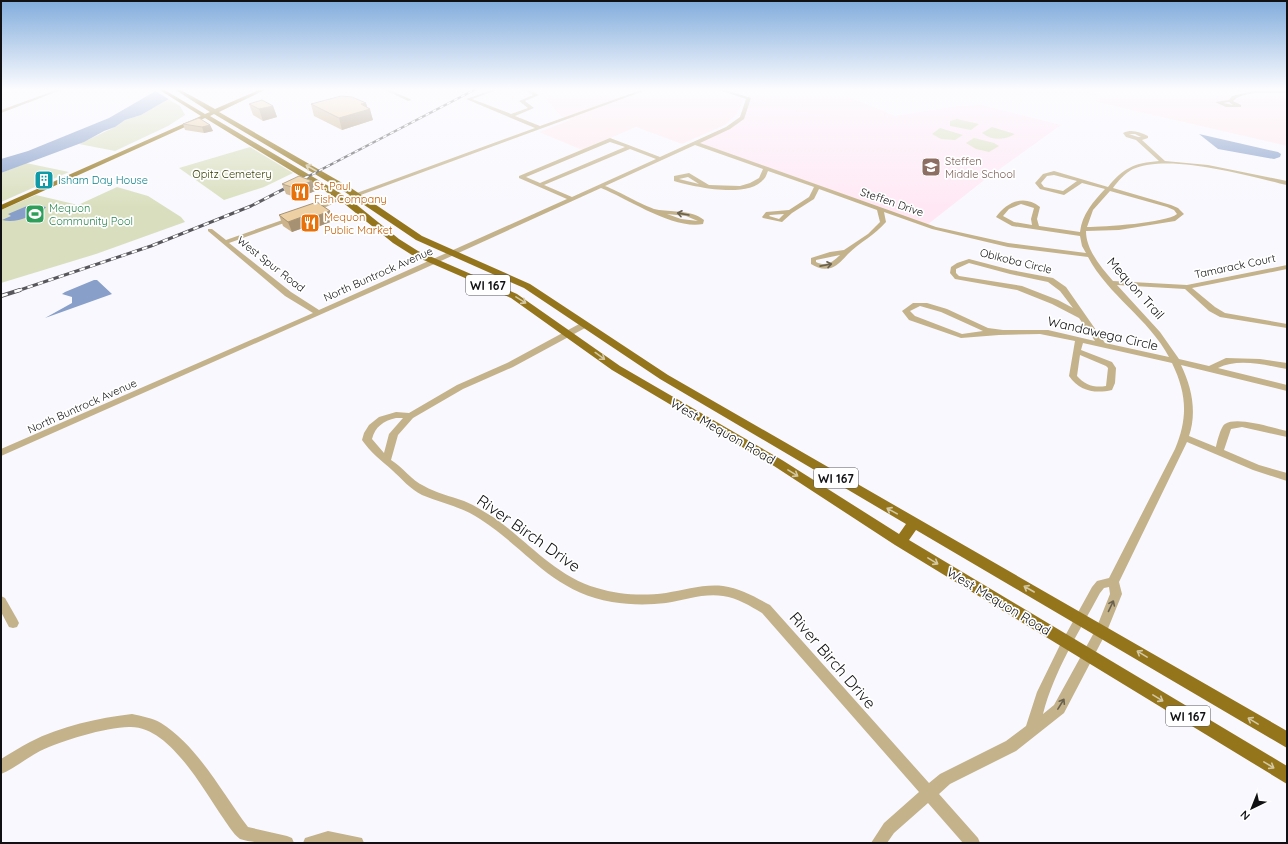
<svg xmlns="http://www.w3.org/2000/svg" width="1288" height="844" font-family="Quicksand,sans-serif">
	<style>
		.industrial { fill: #ffe9ec }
		.education { fill: #ffe8f4 }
		.green { fill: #d9dfbe }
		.water { fill: #879fc9 }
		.pier { fill: #f9f8fe }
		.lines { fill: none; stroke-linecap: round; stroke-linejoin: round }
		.minor { fill: #c3b28a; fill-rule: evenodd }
		.major { fill: #94751b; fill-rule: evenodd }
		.rail-far2-casing { stroke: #58585c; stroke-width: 2.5 }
		.rail-far1-casing { stroke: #58585c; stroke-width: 3 }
		.rail-casing { stroke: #58585c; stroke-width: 4 }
		.rail-far2 { stroke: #fff; stroke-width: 1.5; stroke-dasharray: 4; stroke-linecap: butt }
		.rail-far1 { stroke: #fff; stroke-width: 2; stroke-dasharray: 5.5; stroke-linecap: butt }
		.rail { stroke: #fff; stroke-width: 2.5; stroke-dasharray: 7; stroke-linecap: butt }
		.wall { fill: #ccb38c }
		.shaded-wall { fill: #a69272 }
		.building { fill: #edd0a3; stroke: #a69272 }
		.oneway { stroke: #d4c8a4 }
		.oneway2 { stroke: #6a624f }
		.labels { text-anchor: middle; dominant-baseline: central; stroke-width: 3.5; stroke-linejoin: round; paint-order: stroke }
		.far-education-label { font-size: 11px; fill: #785e54; stroke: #fff; text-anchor: start }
		.far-park-label { font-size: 11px; fill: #393f02; stroke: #fff }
		.far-culture-label { font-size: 11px; fill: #0d838f; stroke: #fff; text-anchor: start }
		.far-food-label { font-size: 11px; fill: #c56008; stroke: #fff; text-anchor: start }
		.far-street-label { font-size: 11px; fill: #111114; stroke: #fff }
		.far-leisure-label { font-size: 11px; fill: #27864d; stroke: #fff; text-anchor: start }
		.shield { fill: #fff; stroke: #58585a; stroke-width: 1 }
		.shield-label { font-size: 12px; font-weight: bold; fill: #111114 }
		.street-label { font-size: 13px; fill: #111114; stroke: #fff }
		.near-street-label { font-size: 16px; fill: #111114; stroke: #fff }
	</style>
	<rect width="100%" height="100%" fill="#f9f8fe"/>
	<!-- industrial -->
	<g class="industrial">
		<path d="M 537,89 L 846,89 L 845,95 L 895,116 L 870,118 L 816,115 L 788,110 L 749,98 L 744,100 L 736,115 L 725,125 L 682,144 L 636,127 L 582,150 L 539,132 L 570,120 L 561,116 Z"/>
		<path d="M 1076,89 L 1287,89 L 1287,146 L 1097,102 L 1102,95 Z"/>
	</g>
	<!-- education -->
	<path class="education" d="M 749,98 L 795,111 L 853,117 L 894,116 L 958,106 L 981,105 L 1061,125 L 983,181 L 927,225 L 695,143 L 728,128 L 742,118 Z"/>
	<!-- green -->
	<g class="green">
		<path d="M 168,99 L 180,106 L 185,115 L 168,126 L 115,151 L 79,144 L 115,127 L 125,120 L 141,115 Z"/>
		<path d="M 957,119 L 979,124 L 971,130 L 950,126 L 950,121 Z"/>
		<path d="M 992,127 L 1015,134 C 1005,140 992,141 982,133 Z"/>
		<path d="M 940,128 L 963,135 L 955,140 L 941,139 L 932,134 Z"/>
		<path d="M 974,138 L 994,143 L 999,146 L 989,152 L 976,149 L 966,143 Z"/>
		<path d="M 250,147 L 293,173 L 264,187 L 224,200 L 179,168 Z"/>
		<path d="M 26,163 L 69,172 L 1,202 L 1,173 Z"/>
		<path d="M 117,187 L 148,196 L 181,217 L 185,222 L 96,254 L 1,283 L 1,210 L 36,195 L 78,205 Z"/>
	</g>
	<!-- water -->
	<g class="water">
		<path d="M 159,89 L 186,89 L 141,115 L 125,120 L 115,127 L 104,131 L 84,142 L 1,173 L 1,159 L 28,151 L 109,118 Z"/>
		<path d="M 1199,134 L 1278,152 L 1281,154 L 1280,157 L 1274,159 L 1218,149 Z"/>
		<path d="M 36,205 L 46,207 L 44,210 C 31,216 16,224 2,220 L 11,216 L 8,214 L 27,206 Z"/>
		<path d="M 94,280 L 97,280 L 112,294 L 45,318 L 72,303 L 72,297 L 62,294 L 65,292 Z"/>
	</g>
	<!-- pier -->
	<path class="pier" d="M 152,89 L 184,89 L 187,90 L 170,100 Z"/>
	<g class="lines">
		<!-- minor -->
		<g class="minor">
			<path d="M 59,89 L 64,89 L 1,113 L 1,110 Z"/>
			<path d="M 383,89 L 388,89 L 412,100 L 408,101 Z"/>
			<path d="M 495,89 L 500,89 L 472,99 L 511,114 L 528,108 L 519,101 L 533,95 L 522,89 L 527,89 L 539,95 L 525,101 L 534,108 L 515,116 L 540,126 L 644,89 L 649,89 L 358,196 L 336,202 L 320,210 L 315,209 L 332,200 L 354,194 L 535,128 L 466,99 Z"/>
			<path d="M 716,89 L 722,89 L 751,98 L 744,119 L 730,129 L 700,143 L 936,227 L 1008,243 L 1086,253 L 1082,246 L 1080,236 L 1012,226 L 996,217 C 1007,202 1024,194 1040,207 L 1037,219 L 1039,226 L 1080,232 C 1082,214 1093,202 1105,189 L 1082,183 L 1064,195 L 1040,189 L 1035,183 L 1043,174 L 1054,171 L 1108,187 C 1123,168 1134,163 1159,161 L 1136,140 L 1126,137 L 1123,133 C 1132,129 1139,132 1148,136 L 1148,138 L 1142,140 L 1165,161 L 1208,165 L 1287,181 L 1287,185 C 1248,176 1170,153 1133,169 C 1125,173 1118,181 1113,188 L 1171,205 L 1178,208 L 1184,214 L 1175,221 L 1119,230 L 1086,231 C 1086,250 1101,267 1113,281 L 1187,285 L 1287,265 L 1287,269 L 1192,288 L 1215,307 L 1225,313 L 1287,324 L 1287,328 L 1220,317 L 1209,311 L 1185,289 L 1117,285 L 1160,332 L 1179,359 L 1209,366 L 1226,358 L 1260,359 L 1287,363 L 1287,369 C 1265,365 1238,358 1218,368 L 1287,385 L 1287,391 L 1181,365 C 1192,388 1197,412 1189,436 L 1216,447 C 1217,442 1221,426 1225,424 C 1237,416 1273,428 1287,431 L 1287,437 L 1242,427 L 1231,429 L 1224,450 L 1259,465 L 1287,473 L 1287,481 L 1253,470 L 1187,442 L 1119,582 L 1122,594 L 1107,631 L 1064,713 L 1016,751 L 950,784 L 939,794 L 978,838 L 980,843 L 963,843 L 928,803 L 894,833 L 887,843 L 871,843 L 884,823 L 919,792 L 762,613 C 750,606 738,598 723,596 C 704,593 685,600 666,603 C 649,605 630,605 612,602 C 551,591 528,550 480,519 C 462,507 442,503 422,495 C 410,489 402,479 392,470 C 382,461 370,452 362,440 L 364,433 L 369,425 L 379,417 L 396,412 L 409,413 L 457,385 L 507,363 L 581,323 L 587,323 L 588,325 L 587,327 L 513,367 L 463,389 L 413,418 L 398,435 L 391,460 C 403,467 411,480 424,486 C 436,493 450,496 464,501 C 474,505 483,511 493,517 C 528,541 555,576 597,588 C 619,595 643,596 666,593 C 685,590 703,584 723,586 C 740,588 755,597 770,605 L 929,783 L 940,774 L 1006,741 L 1026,726 L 1037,692 L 1060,645 L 1092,587 L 1097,581 L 1109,578 L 1175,449 C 1188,418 1187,394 1172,363 L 1083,343 L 1081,350 L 1112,362 L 1116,368 L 1115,383 L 1112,390 C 1095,394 1079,391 1069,376 L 1075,341 L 1040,334 L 999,335 L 961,338 L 909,320 L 902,311 L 913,303 L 927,303 L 947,309 L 988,328 L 1003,330 L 1048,330 L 1095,341 L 1079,318 L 1052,304 L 1017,290 L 955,279 L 950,273 L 951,267 L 957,263 L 969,259 L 1011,270 L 1053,278 L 1066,287 L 1105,343 L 1169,357 C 1149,319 1108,295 1088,257 L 1008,247 L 932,229 L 884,212 L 886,222 C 875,235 860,242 848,254 C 843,259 839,265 831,268 C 823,270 818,268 811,264 L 811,258 L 830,252 L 844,250 L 868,234 L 880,222 L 877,210 L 819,189 L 814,199 L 792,213 L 782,222 L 763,218 L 762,217 L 766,212 L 789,210 L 809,197 L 814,187 L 768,171 C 767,173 766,177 764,179 C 748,199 695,187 674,181 L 674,176 L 689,173 L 709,185 L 740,186 L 750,183 L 759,178 L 763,169 L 695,145 L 605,186 C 619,191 648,209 659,210 C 674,212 692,210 704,220 L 703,224 C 674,230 628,199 601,188 L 421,270 L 1,456 L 1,449 L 313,313 L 285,296 L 208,231 L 208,229 L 212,229 L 226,240 L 291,217 L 295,217 L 295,219 L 229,243 L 291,292 L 319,310 L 567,199 L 519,178 L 519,176 L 610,138 L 660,157 L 726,127 L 740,117 L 746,99 ZM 1129,134 L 1135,134 L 1141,137 L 1138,137 ZM 610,142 L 625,147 L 540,183 L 526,177 ZM 630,149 L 656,159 L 572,197 L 544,185 ZM 1054,175 L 1077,181 L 1063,191 L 1044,187 L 1041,183 L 1047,176 ZM 688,177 L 699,184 L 679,179 ZM 1110,191 L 1167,207 L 1174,210 L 1177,214 C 1166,223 1104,227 1087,227 L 1093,210 ZM 1021,204 L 1034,208 L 1031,219 L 1032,225 L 1014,222 L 1003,216 L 1009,209 ZM 667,214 L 686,216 L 698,221 L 681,219 ZM 784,214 L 779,219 L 769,216 L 770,215 ZM 840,255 C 833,262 826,267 816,262 L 816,260 ZM 969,263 L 1010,274 L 1048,282 L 1060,291 L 1073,308 L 1058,300 L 1022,286 L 959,276 L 956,273 L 956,269 ZM 920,306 L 941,312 L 983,331 L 962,334 L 915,316 L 910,311 ZM 1080,355 L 1106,366 L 1108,368 L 1106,386 C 1094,388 1085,385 1077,376 ZM 396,418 L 403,418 L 389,434 L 384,453 L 372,439 C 375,427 383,421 396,418 ZM 1109,587 L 1110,594 L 1096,629 L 1054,705 L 1043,714 C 1054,671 1079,632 1100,593 L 1104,588 Z"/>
			<path d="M 1253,91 L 1287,91 L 1287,93 C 1273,93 1243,90 1233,101 L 1241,105 L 1241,107 L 1226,107 L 1215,102 L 1229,100 L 1232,96 ZM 1229,102 L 1233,105 L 1223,103 Z"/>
			<path d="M 1,596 L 5,598 L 17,619 L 19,623 L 17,627 L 13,628 L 9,627 L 1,612 Z"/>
			<path d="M 132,714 C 141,716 153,718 161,723 C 198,746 222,793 248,827 L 287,836 L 292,838 L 294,843 C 278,843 255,844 240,839 C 233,834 226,822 221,815 C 202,787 169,727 131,727 C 109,726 60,741 40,751 C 27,758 15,768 1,774 L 1,759 C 11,753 20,747 30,742 C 61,726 98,718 132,714 Z"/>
			<path d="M 328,831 L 362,838 L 364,843 L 303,843 L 305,838 Z"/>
		</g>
		<!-- major -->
		<path class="major" d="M 158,89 L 163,89 L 205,114 L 210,112 L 174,89 L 179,89 L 215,109 L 261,89 L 267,89 L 219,112 L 351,188 L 422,236 L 530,284 L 668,375 L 1287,731 L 1287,748 L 916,530 L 909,540 L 1287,766 L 1287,784 L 895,545 L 774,466 L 612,370 L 511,298 L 412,255 L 393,243 L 341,201 L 205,118 L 1,210 L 1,205 L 201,116 ZM 214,114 L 345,192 L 416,240 L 524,288 L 660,379 L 906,524 L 899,534 L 782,460 L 620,366 L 517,294 L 418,251 L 399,239 L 347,197 L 210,116 Z"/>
		<!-- rail-far2 casing -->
		<g class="rail-far2-casing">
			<path id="rail-far2" d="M 305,178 L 476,89"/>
		</g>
		<!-- rail-far1 casing -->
		<g class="rail-far1-casing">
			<path id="rail-far1" d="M 17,291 L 151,246 L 251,206 L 307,177"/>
		</g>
		<!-- rail casing -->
		<g class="rail-casing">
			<path id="rail" d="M 1,296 L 20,290"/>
		</g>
		<!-- rail-far2 -->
		<use href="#rail-far2" class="rail-far2"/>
		<!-- rail-far1 -->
		<use href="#rail-far1" class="rail-far1"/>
		<!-- rail -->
		<use href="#rail" class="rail"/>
	</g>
	<!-- wall -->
	<g class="wall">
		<path d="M 366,103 L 367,107 L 373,120 L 342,130 L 314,116 L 311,104 Z"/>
		<path d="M 249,104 L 273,106 L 277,117 L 263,121 L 253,115 Z"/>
		<path d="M 183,124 L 210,125 L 213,131 L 204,133 L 185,130 Z"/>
		<path d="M 312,181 L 315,191 L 298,198 L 286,194 L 282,184 Z"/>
		<path d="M 330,211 L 333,221 L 317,227 L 314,224 L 292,232 L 283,226 L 279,215 Z"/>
	</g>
	<!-- shaded-wall -->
	<g class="shaded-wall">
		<path d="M 366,103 L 368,110 L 370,109 L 373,120 L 342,130 L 339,118 L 361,104 Z"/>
		<path d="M 273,106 L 277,117 L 263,121 L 259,109 Z"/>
		<path d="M 210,125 L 213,131 L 204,133 L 202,127 Z"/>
		<path d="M 312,181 L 315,191 L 298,198 L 295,188 Z"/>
		<path d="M 330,211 L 333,221 L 317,227 L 314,217 Z"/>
		<path d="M 310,214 L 314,224 L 292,232 L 288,222 Z"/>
	</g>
	<!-- building -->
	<g class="building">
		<path d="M 341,96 L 352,97 L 366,103 L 361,104 L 370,109 L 339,118 L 311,104 Z"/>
		<path d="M 262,100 L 273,106 L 259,109 L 249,104 Z"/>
		<path d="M 199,118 L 210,125 L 202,127 L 183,124 Z"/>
		<path d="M 299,176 L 312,181 L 295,188 L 282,184 Z"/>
		<path d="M 317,202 L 330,211 L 314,217 L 310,214 L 288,222 L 279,215 Z"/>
	</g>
	<!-- one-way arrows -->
	<defs><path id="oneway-shaft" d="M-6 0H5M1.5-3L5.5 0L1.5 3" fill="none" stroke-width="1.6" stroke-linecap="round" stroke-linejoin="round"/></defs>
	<g class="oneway">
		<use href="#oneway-shaft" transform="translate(311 168) rotate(-150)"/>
		<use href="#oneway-shaft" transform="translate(521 300) rotate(32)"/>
		<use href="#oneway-shaft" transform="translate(600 356) rotate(36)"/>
		<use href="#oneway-shaft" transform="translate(793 473) rotate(32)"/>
		<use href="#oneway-shaft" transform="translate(892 511) rotate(-151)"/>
		<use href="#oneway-shaft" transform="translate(933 561) rotate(31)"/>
		<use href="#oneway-shaft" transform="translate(1029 589) rotate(-150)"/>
		<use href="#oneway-shaft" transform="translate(1142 654) rotate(-149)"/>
		<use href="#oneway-shaft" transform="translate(1158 698) rotate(31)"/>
		<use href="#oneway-shaft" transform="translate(1253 721) rotate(-149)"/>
		<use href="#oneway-shaft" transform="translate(1269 765) rotate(31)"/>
	</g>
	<g class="oneway2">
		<use href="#oneway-shaft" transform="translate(683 214) rotate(-170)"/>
		<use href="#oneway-shaft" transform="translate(826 265) rotate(-11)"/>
		<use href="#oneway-shaft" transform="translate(1111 606) rotate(-65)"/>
		<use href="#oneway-shaft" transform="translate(1061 704) rotate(-58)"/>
	</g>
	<!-- sky -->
	<linearGradient id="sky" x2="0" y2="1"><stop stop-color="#81acdc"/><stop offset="0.43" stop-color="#fcfcff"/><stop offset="1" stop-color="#fcfcff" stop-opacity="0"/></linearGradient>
	<rect width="1288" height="207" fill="url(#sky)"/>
	<!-- icons -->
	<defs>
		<g id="school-square" transform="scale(1)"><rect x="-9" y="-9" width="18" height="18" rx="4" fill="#8d6e63" stroke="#fff"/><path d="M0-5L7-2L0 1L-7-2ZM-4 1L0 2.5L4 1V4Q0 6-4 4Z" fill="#fff"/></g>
		<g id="building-square" transform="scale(1)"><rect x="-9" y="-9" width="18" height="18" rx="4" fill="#0f9aa8" stroke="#fff"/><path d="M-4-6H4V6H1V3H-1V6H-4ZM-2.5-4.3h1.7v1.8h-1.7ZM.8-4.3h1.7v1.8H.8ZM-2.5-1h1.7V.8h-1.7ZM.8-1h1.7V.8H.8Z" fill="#fff"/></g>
		<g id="restaurant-square" transform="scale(1)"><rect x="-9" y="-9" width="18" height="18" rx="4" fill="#e8710a" stroke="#fff"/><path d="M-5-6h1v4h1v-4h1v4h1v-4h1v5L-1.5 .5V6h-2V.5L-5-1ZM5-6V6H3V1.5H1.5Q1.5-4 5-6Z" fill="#fff"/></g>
		<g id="stadium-square" transform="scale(1)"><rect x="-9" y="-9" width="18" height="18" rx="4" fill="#2e9e5b" stroke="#fff"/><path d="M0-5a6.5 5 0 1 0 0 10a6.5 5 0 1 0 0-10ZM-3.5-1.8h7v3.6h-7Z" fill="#fff"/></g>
	</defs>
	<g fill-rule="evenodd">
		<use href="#school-square" x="931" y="167"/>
		<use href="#building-square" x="44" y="180"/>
		<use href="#restaurant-square" x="300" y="192"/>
		<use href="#stadium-square" x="35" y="214"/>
		<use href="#restaurant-square" x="310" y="223"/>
	</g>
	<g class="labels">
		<!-- far-education labels -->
		<g class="far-education-label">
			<text x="945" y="161">Steffen<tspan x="945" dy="13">Middle School</tspan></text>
		</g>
		<!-- far-park labels -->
		<g class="far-park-label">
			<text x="232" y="174">Opitz Cemetery</text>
		</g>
		<!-- far-culture labels -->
		<g class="far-culture-label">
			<text x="58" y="180">Isham Day House</text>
		</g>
		<!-- far-food labels -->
		<g class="far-food-label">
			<text x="314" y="186">St. Paul<tspan x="314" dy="13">Fish Company</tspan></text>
			<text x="324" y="217">Mequon<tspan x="324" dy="13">Public Market</tspan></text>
		</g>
		<!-- far-street labels -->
		<g class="far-street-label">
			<text transform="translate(892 202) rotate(19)">Steffen Drive</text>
			<text transform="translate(1016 261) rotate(14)">Obikoba Circle</text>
			<text transform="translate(271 264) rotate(38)">West Spur Road</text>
			<text transform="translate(1235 266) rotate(-12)">Tamarack Court</text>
			<text transform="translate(378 274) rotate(-24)">North Buntrock Avenue</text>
			<text transform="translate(82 406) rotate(-24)">North Buntrock Avenue</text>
		</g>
		<!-- far-leisure labels -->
		<g class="far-leisure-label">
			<text x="49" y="208">Mequon<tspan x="49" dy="13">Community Pool</tspan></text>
		</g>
		<!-- shield labels -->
		<g class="shield">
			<rect x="466" y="275" width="44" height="20" rx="3"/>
			<rect x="814" y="468" width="44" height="20" rx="3"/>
			<rect x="1166" y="706" width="44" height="20" rx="3"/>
		</g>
		<g class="shield-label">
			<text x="488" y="285">WI 167</text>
			<text x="836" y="478">WI 167</text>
			<text x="1188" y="716">WI 167</text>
		</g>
		<!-- street labels -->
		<g class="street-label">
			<text transform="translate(1136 288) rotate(48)">Mequon Trail</text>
			<text transform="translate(1103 333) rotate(13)">Wandawega Circle</text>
			<text transform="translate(723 431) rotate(30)">West Mequon Road</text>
			<text transform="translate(999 601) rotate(31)">West Mequon Road</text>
		</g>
		<!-- near-street labels -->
		<g class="near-street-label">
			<text transform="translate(529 533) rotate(35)">River Birch Drive</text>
			<text transform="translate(833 660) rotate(49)">River Birch Drive</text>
		</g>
	</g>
	<!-- border -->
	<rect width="1288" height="844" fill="none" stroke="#111114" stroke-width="4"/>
	<!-- north arrow -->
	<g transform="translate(1252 808) rotate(223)" stroke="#ffffff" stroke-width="3" paint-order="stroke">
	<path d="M0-3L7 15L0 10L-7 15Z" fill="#111114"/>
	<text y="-6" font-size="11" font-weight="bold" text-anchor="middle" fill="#111114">N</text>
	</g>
</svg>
